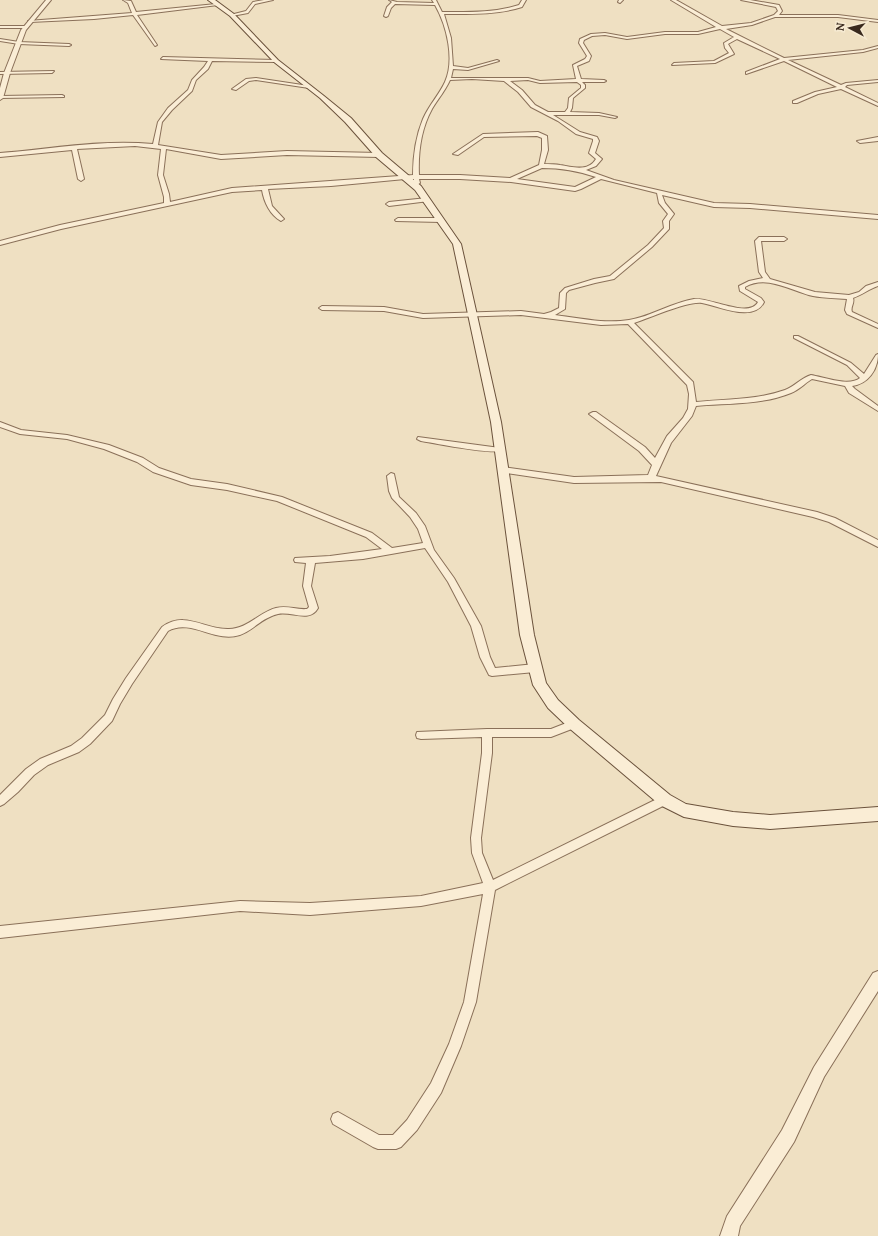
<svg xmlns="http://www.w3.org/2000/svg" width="878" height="1236" font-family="Lora,serif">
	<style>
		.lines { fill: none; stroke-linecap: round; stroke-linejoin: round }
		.minor-casing { stroke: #8a7059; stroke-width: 2 }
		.tertiary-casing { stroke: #8a7059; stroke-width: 2 }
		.secondary-casing { stroke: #6b523c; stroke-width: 2 }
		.minor { fill: #faedd5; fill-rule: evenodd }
		.tertiary { fill: #faedd5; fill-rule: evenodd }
		.secondary { fill: #faedd5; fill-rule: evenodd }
	</style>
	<rect width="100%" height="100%" fill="#efe0c2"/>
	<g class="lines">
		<!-- minor casing -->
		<g class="minor-casing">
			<g id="minor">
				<path d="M 123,0 L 131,1 L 136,12 L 216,4 L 218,5 L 137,15 L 157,45 L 155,46 L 133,15 L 94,19 L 30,22 L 28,21 L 132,13 L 128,3 Z"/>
				<path d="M 264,0 L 273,0 L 255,4 L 248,13 L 232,16 L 230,15 L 246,11 L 253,2 Z"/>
				<path d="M 389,0 L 397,2 L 434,3 L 432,0 L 436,0 L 442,12 C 468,12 494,13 519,5 L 522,0 L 526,0 L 522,7 C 497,15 470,14 444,14 L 451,38 L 453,66 L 468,68 L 497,60 L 499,61 L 468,70 L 453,69 L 451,78 L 528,78 L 540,81 L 576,79 L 573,65 L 585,59 L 587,56 L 579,43 L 580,39 L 591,34 L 605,33 L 627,37 L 665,32 L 698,32 L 716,27 L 671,0 L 676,0 L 722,26 L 751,23 L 774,15 L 778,11 L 776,7 L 741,0 L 750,0 L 779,5 L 782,11 L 779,15 L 838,15 L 878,20 L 878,22 L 838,17 L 775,17 L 752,25 L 726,29 L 784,58 L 863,50 L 878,46 L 878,48 L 863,52 L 788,60 L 841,85 L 846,83 L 878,80 L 878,82 L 847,85 L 845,87 L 878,103 L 878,106 L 841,89 L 818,94 L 797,103 L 793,103 L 793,101 L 815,92 L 837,87 L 784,61 L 746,74 L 746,72 L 780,59 L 737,39 L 728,44 L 734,54 L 715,63 L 672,65 L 674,63 L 714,61 L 729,53 L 725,48 L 724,43 L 734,37 L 720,29 L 698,34 L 665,34 L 627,39 L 605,35 L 592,36 L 584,40 L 583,43 L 591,56 L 589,61 L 577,66 L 581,79 L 604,80 L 606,81 L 604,82 L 582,82 L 585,85 L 585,88 L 573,98 L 572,108 L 570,112 L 599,113 L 617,117 L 615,118 L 599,115 L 553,115 L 580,132 L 597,137 L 599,141 L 595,153 L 602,159 L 596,166 L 586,170 L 614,180 L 714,203 L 750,204 L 878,215 L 878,219 L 750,208 L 714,207 L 662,195 L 665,203 L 674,214 L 669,221 L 669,229 L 652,247 L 614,279 L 595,283 L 569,290 L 566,293 L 565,309 L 555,315 C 579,318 605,324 629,320 C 650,317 673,302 694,299 C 709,297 749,319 758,302 L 740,291 L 739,286 L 749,281 L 763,278 L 759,272 L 755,241 L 759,237 L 784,237 L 787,239 L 784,241 L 761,241 L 765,272 L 770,279 L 815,292 L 849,295 L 859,292 L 866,286 L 878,282 L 878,286 C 869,289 862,295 853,298 C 855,303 850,307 852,312 L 878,324 L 878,328 L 847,314 L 845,310 L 847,299 C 836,298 824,298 813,296 C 791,291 767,274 745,287 L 745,289 L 761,298 L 764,302 C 754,323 719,306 702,303 C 687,301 650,318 634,323 L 693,382 L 696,402 C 725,399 757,400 785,390 C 794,387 801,378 811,375 C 824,377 849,387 860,378 L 847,365 L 794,338 L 794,336 L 798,336 L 851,363 L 864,374 L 876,355 L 878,354 C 878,370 868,384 852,386 L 855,389 L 878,406 L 878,411 L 849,393 L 845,386 L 812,379 C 805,383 799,390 791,393 C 762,405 727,403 696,406 L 692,416 L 671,443 L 656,476 L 817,512 L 835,518 L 878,540 L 878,547 L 829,522 L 813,517 L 661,482 L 574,483 L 499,472 L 498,470 L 499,468 L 502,467 L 574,477 L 648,475 L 652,465 L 639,451 L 589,414 L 593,412 L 596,412 L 645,447 L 655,458 L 667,436 L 683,418 L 688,409 L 689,394 L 687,385 L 628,324 L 601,325 L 521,315 L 423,318 L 384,311 L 322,310 L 319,308 L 322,306 L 384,307 L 423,314 L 521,311 L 544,314 L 551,312 L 559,308 L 560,293 L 565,288 L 594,279 L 610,276 L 648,245 L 664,228 L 663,221 L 668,214 L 659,203 L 657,193 L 601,179 L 581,189 L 575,191 L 511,182 L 460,179 L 419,179 L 420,183 L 417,185 L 414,183 L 414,179 L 405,179 L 331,186 L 268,189 L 272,206 L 284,219 L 281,221 C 270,215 264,202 262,190 L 232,192 L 61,229 L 0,245 L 0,241 L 60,225 L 164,203 L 164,197 L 158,175 L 161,149 L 135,146 L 77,149 L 84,179 L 81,181 L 78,179 L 72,150 L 0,157 L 0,153 C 50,149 102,139 153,144 L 158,122 L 168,108 L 188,90 L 192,80 L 204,67 L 208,61 L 161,59 L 163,57 L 276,60 L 278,61 L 276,62 L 212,61 L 208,69 L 196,80 L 192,91 L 172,110 L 162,122 L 158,145 L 221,155 L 287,151 L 379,153 L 382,155 L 379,157 L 287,155 L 221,159 L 166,149 L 163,175 L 169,194 L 170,202 L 232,188 L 413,175 C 413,156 416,136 423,119 C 429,105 439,95 445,82 C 455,60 447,26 435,5 L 395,4 L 391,8 L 388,16 L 386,17 L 384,16 L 387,7 L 392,2 ZM 472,79 L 504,81 L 518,92 L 531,107 L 558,121 L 576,134 L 593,139 L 593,141 L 589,153 L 596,159 C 588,172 573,167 560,165 C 555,164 549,164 544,164 L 548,150 L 547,136 L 538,132 L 483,134 L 453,154 L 458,155 L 484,137 L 537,136 L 542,138 L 542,150 L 539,165 L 510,178 L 460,175 L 419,175 C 418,153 421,129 432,109 C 438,99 445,91 450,80 ZM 528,80 L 540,83 L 577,82 L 581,85 L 581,88 L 569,98 L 568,108 L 565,112 L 548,112 L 535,105 L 522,90 L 510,81 ZM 542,168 C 561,168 578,171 596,177 L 575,187 L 517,179 Z"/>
				<path d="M 619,0 L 623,0 L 620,3 L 618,2 Z"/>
				<path d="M 0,26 L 26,26 L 28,27 L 26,28 L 0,28 Z"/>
				<path d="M 0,39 L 19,42 L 69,44 L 71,45 L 69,46 L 19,44 L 0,41 Z"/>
				<path d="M 54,71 L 52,73 L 0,74 L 0,72 Z"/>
				<path d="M 256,78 L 309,86 L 311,87 L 309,88 L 256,80 L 249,81 L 236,90 L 232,89 L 246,79 Z"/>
				<path d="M 62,95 L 64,96 L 64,97 L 0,98 L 0,96 Z"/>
				<path d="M 878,137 L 878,141 L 860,143 L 857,141 Z"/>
				<path d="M 427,198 L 430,200 L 429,201 L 389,206 L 386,204 L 389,202 Z"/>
				<path d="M 398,218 L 441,218 L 444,220 L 441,222 L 396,221 L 395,220 Z"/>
				<path d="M 0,422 L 21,430 L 67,435 L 109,445 L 143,458 L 159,468 L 191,479 L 227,484 L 282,497 L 372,533 L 392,548 L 423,543 L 418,529 L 410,517 L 392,498 L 389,491 L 387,476 L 391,473 L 394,474 L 399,497 L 416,513 L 425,526 L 434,550 L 454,578 L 481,626 L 490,657 L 495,668 L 535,664 L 538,665 L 540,668 L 538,671 L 535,672 L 492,676 L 489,675 L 480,657 L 471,626 L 448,582 L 425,548 L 363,559 L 315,563 L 311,586 L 318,608 C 310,623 291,611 278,614 C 253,620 249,643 216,635 C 200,631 183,622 168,631 L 132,684 L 120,704 L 112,721 L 90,744 L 79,752 L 48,765 L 34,775 L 18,792 L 4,804 L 0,806 L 0,795 L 26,769 L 40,759 L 71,746 L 82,738 L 105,715 L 113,699 L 126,678 L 162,627 C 186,610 204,630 229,629 C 247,629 260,612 276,608 C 287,605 296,610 307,609 L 309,607 L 303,586 L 306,563 L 295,562 L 294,560 L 295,558 L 330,556 L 382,549 L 366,537 L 277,501 L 227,490 L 191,485 L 153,472 L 137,462 L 104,449 L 67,439 L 20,434 L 0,427 Z"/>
				<path d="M 418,437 L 500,448 L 504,450 C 497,456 434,443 421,441 L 417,439 Z"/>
				<path d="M 574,720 L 577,721 L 579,724 L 577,727 L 551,737 L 492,737 L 492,753 L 481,838 L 482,853 L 493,880 L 661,797 L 665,795 L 669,797 L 670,800 L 669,803 L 495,890 L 476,1002 L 461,1046 L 441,1093 L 417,1130 L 401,1147 L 396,1149 L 378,1149 L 373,1147 L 333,1124 L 331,1119 L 333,1114 L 338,1112 L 379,1135 L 393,1135 L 407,1120 L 431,1083 L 449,1044 L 464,1002 L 483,894 L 421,906 L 310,915 L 240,911 L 0,938 L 0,926 L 240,901 L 310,903 L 421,896 L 483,883 L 472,853 L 471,838 L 482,753 L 482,737 L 421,739 L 417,738 L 416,735 L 417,732 L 487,729 L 551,729 Z"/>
			</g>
		</g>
		<!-- tertiary casing -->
		<g class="tertiary-casing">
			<g id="tertiary">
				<path d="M 46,0 L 51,0 L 26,30 L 10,73 L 3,98 L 0,100 L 0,88 L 4,73 L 21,30 Z"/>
				<path d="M 878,971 L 878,991 L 824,1077 L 794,1142 L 740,1226 L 738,1236 L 720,1236 L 727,1216 L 782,1130 L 814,1067 L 873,973 Z"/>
			</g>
		</g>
		<!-- secondary casing -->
		<g class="secondary-casing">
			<path id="secondary" d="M 208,0 L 215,0 L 234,14 L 278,60 L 324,96 L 351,118 L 382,153 L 421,186 L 461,244 L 501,422 L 534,635 L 546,683 L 558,700 L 579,720 L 670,795 L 686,804 L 733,812 L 770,815 L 878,807 L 878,821 L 770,829 L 733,826 L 684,817 L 660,805 L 569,728 L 548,708 L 533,685 L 520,635 L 491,422 L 453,244 L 415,190 L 376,157 L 345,122 L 320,98 L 274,62 L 230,16 Z"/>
		</g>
		<!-- minor -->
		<use href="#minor" class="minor"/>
		<!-- tertiary -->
		<use href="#tertiary" class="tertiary"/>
		<!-- secondary -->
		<use href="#secondary" class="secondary"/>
	</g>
	<!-- north arrow -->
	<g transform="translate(850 28) rotate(277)" stroke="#f6ead2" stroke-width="3" paint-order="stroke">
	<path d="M0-3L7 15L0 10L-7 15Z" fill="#39291d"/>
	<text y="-6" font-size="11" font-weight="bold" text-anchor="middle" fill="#39291d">N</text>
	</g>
</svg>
